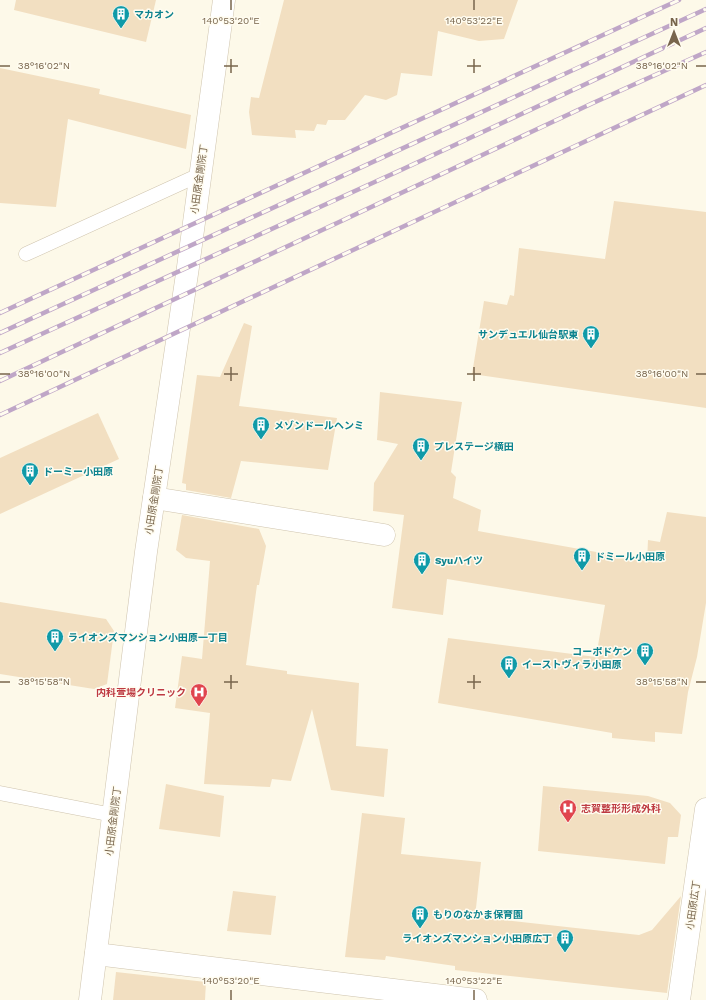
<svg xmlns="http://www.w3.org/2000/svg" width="706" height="1000" font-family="'Work Sans','Noto Sans JP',sans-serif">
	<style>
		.building { fill: #f2dfc1 }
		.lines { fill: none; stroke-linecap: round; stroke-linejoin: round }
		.lane-casing { stroke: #cfc4ae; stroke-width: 15 }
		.street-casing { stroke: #cfc4ae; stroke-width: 23 }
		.lane { stroke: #fff; stroke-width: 14 }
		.street { stroke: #fff; stroke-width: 22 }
		.rail-casing { stroke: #bfa6c7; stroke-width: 4.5 }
		.rail { stroke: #fffcf0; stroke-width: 3; stroke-dasharray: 9; stroke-linecap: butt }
		.ticks { fill: none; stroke: #78654c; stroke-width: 1.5 }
		.labels { text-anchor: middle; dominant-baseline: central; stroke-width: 3; stroke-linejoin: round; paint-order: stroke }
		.culture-label { font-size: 10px; font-weight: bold; fill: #0d838f; stroke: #fffcf0; text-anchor: start }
		.street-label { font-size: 10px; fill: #78654c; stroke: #fffcf0 }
		.health-label { font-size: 10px; font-weight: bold; fill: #be3a42; stroke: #fffcf0; text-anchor: end }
		.ticks-label { font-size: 10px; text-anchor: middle; fill: #78654c; stroke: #fffcf0; stroke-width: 3; stroke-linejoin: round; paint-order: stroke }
	</style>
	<rect width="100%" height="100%" fill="#fdf9e9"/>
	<!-- building -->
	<g class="building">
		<path d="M 16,0 L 156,0 L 146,42 L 14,10 Z"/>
		<path d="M 284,0 L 518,0 L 504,39 L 479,41 L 438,31 L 432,76 L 401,73 L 397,95 L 386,100 L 365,95 L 345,120 L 328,120 L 326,125 L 317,124 L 314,131 L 295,130 L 296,138 L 252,135 L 249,112 L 251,97 L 259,98 Z"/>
		<path d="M 0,68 L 100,89 L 99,94 L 191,115 L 186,149 L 68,119 L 56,207 L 0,203 Z"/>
		<path d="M 614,201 L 706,212 L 706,408 L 472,374 L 484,301 L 507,305 L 510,295 L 514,296 L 519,248 L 605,259 Z"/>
		<path d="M 244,323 L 252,326 L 239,406 L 337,418 L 328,470 L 241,461 L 231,498 L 186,490 L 186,484 L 182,483 L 197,375 L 220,377 Z"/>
		<path d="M 380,392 L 462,402 L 451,472 L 456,477 L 453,498 L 481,510 L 478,531 L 647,561 L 648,540 L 660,542 L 667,512 L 706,517 L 706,603 L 697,657 L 688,692 L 682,734 L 655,732 L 655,742 L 612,738 L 612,733 L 438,703 L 448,638 L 596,657 L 605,605 L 447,579 L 443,615 L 392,608 L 404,515 L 373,511 L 374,483 L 398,444 L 377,440 Z"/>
		<path d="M 98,413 L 119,459 L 0,514 L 0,458 Z"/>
		<path d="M 182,515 L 259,529 L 266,546 L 259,585 L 257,585 L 246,665 L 287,671 L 287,674 L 359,683 L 356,746 L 388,749 L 384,797 L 331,790 L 312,709 L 291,781 L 272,779 L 270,787 L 204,784 L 210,713 L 175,708 L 182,656 L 202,659 L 210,561 L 186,558 L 176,550 Z"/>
		<path d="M 0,602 L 106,619 L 114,631 L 107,684 L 94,689 L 0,674 Z"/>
		<path d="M 166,784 L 224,796 L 220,837 L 159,829 Z"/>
		<path d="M 543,786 L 648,796 L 670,803 L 681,815 L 678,837 L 668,837 L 665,864 L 538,851 Z"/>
		<path d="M 362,813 L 405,818 L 401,854 L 481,862 L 475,917 L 639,935 L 652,930 L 681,896 L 667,993 L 455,970 L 455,966 L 386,956 L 385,960 L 345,957 Z"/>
		<path d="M 233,891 L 276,896 L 271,935 L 227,931 Z"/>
		<path d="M 116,972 L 206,982 L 205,1000 L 113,1000 Z"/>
	</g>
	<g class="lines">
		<!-- lane casing -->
		<g class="lane-casing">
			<g id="lane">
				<path d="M 26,254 L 199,175"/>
				<path d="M 0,793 L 113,815"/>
			</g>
		</g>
		<!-- street casing -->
		<g class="street-casing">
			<g id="street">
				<path d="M 154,498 L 384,535"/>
				<path d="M 96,954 L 476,1000"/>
				<path d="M 90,1000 L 146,552 L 188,267 L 224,0"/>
				<path d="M 679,1000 L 706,809"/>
			</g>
		</g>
		<!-- lane -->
		<use href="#lane" class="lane"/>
		<!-- street -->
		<use href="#street" class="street"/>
		<!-- rail casing -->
		<g class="rail-casing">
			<g id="rail">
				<path d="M 0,313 L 679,0"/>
				<path d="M 0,333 L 706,9"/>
				<path d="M 0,353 L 401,170 L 706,28"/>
				<path d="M 0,381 L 593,103 L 706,52"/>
				<path d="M 0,415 L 706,85"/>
			</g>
		</g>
		<!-- rail -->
		<use href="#rail" class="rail"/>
	</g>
	<!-- ticks -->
	<path class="ticks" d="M 231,0 L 231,10M 474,0 L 474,10M 231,59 L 231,73M 474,59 L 474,73M 0,66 L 10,66M 224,66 L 238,66M 467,66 L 481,66M 696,66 L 706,66M 231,367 L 231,381M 474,367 L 474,381M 0,374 L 10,374M 224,374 L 238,374M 467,374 L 481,374M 696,374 L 706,374M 231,675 L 231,689M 474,675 L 474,689M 0,682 L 10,682M 224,682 L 238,682M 467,682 L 481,682M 696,682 L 706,682M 231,990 L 231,1000M 474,990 L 474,1000"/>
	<!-- icons -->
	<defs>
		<g id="building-pin" transform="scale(0.9)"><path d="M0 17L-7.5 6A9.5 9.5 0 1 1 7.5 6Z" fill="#0f9aa8" stroke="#fffcf0"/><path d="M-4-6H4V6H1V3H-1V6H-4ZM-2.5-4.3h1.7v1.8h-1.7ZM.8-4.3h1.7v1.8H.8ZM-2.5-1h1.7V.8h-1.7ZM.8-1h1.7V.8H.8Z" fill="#fff"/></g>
		<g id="hospital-pin" transform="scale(0.9)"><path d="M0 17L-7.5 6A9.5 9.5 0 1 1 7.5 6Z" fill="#e0444e" stroke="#fffcf0"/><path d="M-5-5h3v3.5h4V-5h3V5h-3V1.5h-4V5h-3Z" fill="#fff"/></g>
	</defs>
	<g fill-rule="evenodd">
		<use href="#building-pin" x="121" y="14"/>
		<use href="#building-pin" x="591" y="334"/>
		<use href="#building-pin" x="261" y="425"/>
		<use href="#building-pin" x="421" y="446"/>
		<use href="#building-pin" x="30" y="471"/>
		<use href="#building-pin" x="582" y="556"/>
		<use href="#building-pin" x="422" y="560"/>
		<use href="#building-pin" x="55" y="637"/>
		<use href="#building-pin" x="645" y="651"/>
		<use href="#building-pin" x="509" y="664"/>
		<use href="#hospital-pin" x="199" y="692"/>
		<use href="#hospital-pin" x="568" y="808"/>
		<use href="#building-pin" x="420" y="914"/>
		<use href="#building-pin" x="565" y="938"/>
	</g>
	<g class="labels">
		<!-- culture labels -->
		<g class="culture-label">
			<text x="134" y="14">マカオン</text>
			<text x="578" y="334" text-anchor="end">サンデュエル仙台駅東</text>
			<text x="274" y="425">メゾンドールヘンミ</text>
			<text x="434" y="446">プレステージ横田</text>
			<text x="43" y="471">ドーミー小田原</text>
			<text x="595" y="556">ドミール小田原</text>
			<text x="435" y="560">Syuハイツ</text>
			<text x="68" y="637">ライオンズマンション小田原一丁目</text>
			<text x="632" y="651" text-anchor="end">コーポドケン</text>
			<text x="522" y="664">イーストヴィラ小田原</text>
			<text x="433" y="914">もりのなかま保育園</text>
			<text x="552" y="938" text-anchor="end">ライオンズマンション小田原広丁</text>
		</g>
		<!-- street labels -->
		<g class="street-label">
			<text transform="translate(199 179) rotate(-82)">小田原金剛院丁</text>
			<text transform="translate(154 500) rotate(-81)">小田原金剛院丁</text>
			<text transform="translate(113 821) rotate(-83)">小田原金剛院丁</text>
			<text transform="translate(693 905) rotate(-82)">小田原広丁</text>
		</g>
		<!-- health labels -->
		<g class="health-label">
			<text x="186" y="692">内科萱場クリニック</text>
			<text x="581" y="808" text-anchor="start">志賀整形形成外科</text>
		</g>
	</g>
	<g class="ticks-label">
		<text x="231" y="24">140°53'20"E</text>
		<text x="474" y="24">140°53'22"E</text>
		<text x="44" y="69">38°16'02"N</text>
		<text x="662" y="69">38°16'02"N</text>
		<text x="44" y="377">38°16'00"N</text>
		<text x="662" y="377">38°16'00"N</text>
		<text x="44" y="685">38°15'58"N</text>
		<text x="662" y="685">38°15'58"N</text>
		<text x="231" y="984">140°53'20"E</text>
		<text x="474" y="984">140°53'22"E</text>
	</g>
	<!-- north arrow -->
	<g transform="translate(674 32)" stroke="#fffcf0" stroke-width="3" paint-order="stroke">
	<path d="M0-3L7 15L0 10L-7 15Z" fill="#78654c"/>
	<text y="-6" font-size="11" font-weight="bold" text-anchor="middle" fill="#78654c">N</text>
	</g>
</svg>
